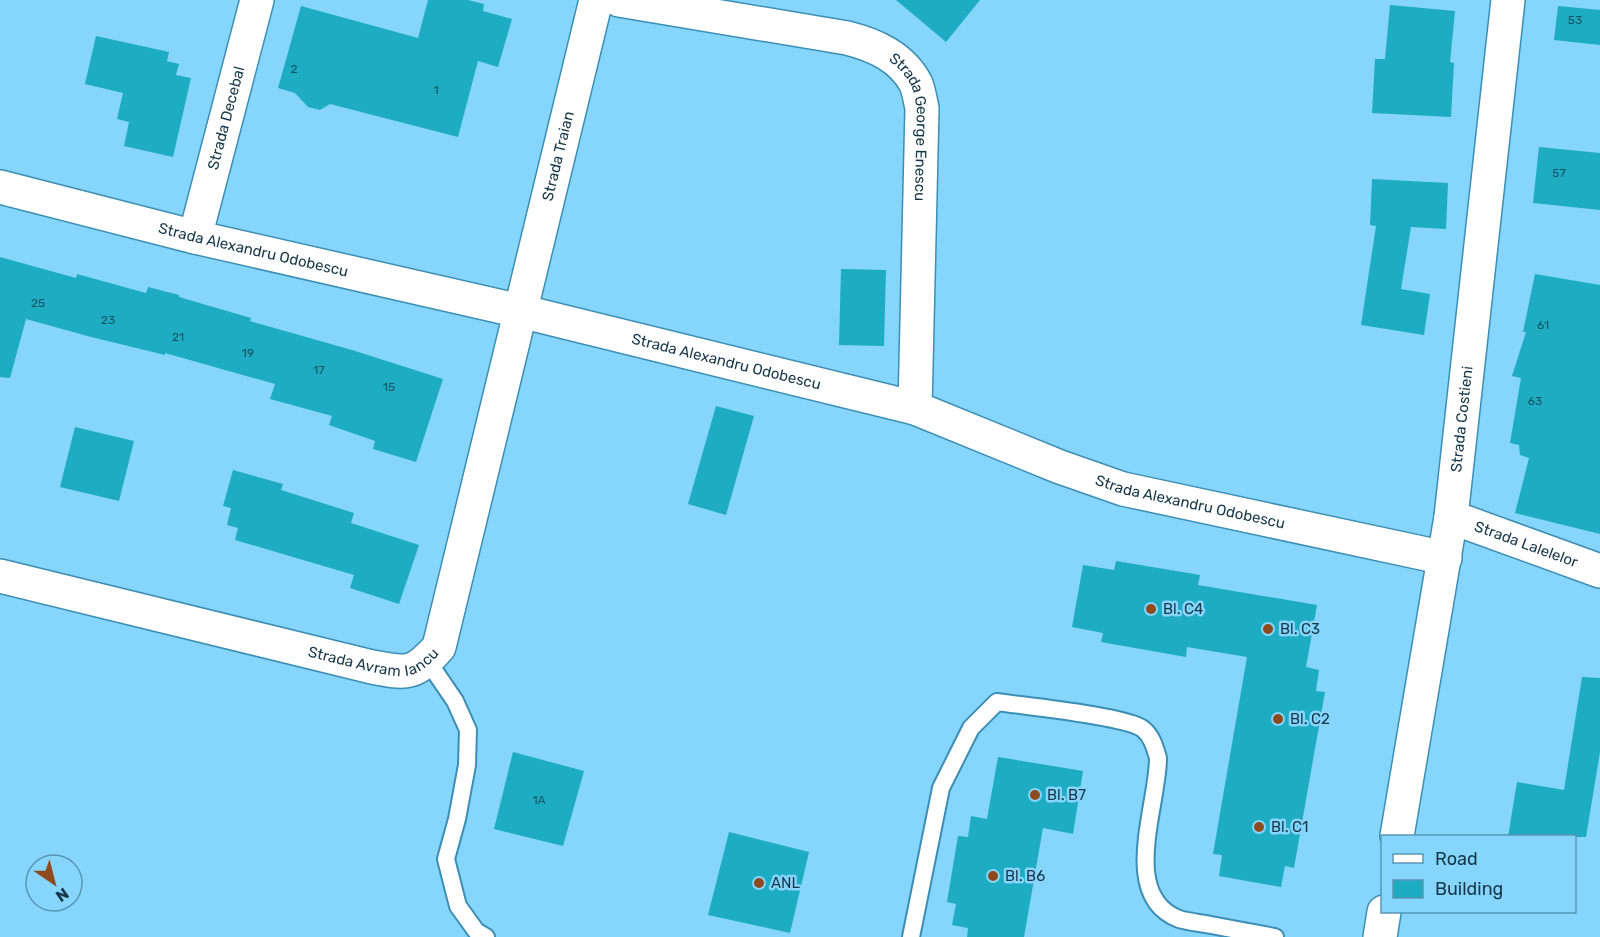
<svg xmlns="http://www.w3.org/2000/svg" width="1600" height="937" font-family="Rubik,sans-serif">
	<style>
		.building { fill: #1eacc2 }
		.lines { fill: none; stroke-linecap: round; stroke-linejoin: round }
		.lane-casing { stroke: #3d8eb4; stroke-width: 20 }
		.street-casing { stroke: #3d8eb4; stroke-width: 36 }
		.secondary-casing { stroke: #3d8eb4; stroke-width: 36 }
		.lane { stroke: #fff; stroke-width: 16 }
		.street { stroke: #fff; stroke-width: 33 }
		.secondary { stroke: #fff; stroke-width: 33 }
		.poi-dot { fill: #8e4a1c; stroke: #85d5fd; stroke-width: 2 }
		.labels { text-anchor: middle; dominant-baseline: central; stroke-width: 5; stroke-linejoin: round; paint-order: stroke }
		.number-label { font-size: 12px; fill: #175466 }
		.street-label { font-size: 15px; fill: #153747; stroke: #85d5fd }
		.poi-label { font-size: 15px; fill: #153747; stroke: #85d5fd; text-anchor: start }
	</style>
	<rect width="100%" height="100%" fill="#85d5fd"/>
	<!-- building -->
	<g class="building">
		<path d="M 428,0 L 468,0 L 484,4 L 483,11 L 512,19 L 498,67 L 478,61 L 458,137 L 330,104 L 320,110 L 308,107 L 295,93 L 278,88 L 301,6 L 418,38 Z"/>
		<path d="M 896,0 L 980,0 L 946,42 Z"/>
		<path d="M 1390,5 L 1455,11 L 1450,62 L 1454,63 L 1451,117 L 1372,113 L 1375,59 L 1385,59 Z"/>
		<path d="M 1558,6 L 1600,10 L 1600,45 L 1554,40 Z"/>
		<path d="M 96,36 L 169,52 L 167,61 L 179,64 L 176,75 L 191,78 L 173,157 L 124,146 L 129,122 L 117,119 L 123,93 L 85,84 Z"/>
		<path d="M 1539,147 L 1600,153 L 1600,210 L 1533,203 Z"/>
		<path d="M 1372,179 L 1448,183 L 1446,229 L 1411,227 L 1401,289 L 1430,294 L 1424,335 L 1361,325 L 1376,226 L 1370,225 Z"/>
		<path d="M 0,257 L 76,278 L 77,274 L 146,293 L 148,287 L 179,295 L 179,297 L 251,318 L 250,321 L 352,350 L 443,379 L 416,462 L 373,449 L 375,441 L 329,425 L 332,416 L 270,399 L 275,384 L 165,353 L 165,355 L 91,337 L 26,319 L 10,378 L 0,377 Z"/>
		<path d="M 841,269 L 886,270 L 884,346 L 839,345 Z"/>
		<path d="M 1535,274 L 1600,285 L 1600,534 L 1515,513 L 1529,458 L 1520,455 L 1519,445 L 1510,443 L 1521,378 L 1512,376 L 1526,332 L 1523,332 Z"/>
		<path d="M 716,406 L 754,416 L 726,515 L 688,504 Z"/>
		<path d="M 75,427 L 134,441 L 119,501 L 60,487 Z"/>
		<path d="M 233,470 L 283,484 L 281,490 L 354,513 L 351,523 L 419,545 L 399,604 L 350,588 L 354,575 L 235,540 L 238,528 L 227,525 L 231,508 L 223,506 Z"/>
		<path d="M 1116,561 L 1200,575 L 1198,585 L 1317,605 L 1306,667 L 1319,670 L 1316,691 L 1325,692 L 1294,868 L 1285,866 L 1281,887 L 1219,876 L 1222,855 L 1213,854 L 1247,657 L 1187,647 L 1186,657 L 1101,642 L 1103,633 L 1072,627 L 1083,565 L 1114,570 Z"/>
		<path d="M 1582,677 L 1600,678 L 1600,752 L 1586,837 L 1508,837 L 1517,782 L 1564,790 Z"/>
		<path d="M 513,752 L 584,771 L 563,846 L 494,829 Z"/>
		<path d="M 998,757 L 1083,771 L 1073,834 L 1043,828 L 1024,937 L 967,937 L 968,928 L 952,925 L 956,904 L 947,902 L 958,836 L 968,837 L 971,816 L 987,819 Z"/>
		<path d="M 729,832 L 809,852 L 790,933 L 708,915 Z"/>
	</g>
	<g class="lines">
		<!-- lane casing -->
		<g class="lane-casing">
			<g id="lane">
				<path d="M 427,660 L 455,701 L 468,730 L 467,765 L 457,819 L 446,859 L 458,906 L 476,931 L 486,937"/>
				<path d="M 911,937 L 941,788 L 971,728 L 997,702 C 1024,706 1126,716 1143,729 C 1152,736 1155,748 1158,758 C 1158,806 1119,896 1179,919 C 1189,922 1201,923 1211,925 C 1232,929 1254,933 1275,937"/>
			</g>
		</g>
		<!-- street casing -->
		<g class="street-casing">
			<g id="street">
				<path id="s1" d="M 619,0 L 847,38 C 875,45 902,57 916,84 C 919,91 920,100 922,108 L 915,408"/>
				<path id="s2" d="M 0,187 L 195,237 L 520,311 L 915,408 L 1060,467 L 1123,489 L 1445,558"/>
				<path id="s3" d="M 195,237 L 257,0"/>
				<path id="s4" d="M 0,576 L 372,667 C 408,674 414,675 439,647 L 596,0"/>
			</g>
		</g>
		<!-- secondary casing -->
		<g class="secondary-casing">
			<g id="secondary">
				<path id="s5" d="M 1451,517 L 1600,571"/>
				<path id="s6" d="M 1397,836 L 1451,517 L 1508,0"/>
				<path d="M 1380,937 L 1384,912"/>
			</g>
		</g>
		<!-- lane -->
		<use href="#lane" class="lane"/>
		<!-- street -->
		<use href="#street" class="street"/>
		<!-- secondary -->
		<use href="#secondary" class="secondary"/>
	</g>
	<!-- markers -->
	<g class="poi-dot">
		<circle cx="1151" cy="609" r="6"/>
		<circle cx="1268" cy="629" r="6"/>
		<circle cx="1278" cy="719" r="6"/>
		<circle cx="1035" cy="795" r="6"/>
		<circle cx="1259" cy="827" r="6"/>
		<circle cx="993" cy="876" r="6"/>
		<circle cx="759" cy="883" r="6"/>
	</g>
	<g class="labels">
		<!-- number labels -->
		<g class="number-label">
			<text x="1575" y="20">53</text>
			<text x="294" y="69">2</text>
			<text x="436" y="90">1</text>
			<text x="1559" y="173">57</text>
			<text x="38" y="303">25</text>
			<text x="108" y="320">23</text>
			<text x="1543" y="325">61</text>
			<text x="178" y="337">21</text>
			<text x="248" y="353">19</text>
			<text x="319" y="370">17</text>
			<text x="389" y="387">15</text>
			<text x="1535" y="401">63</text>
			<text x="539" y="800">1A</text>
		</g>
		<!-- street labels -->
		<g class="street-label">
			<text stroke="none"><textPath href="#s3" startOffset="123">Strada Decebal</textPath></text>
			<text stroke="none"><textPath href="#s1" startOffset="357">Strada George Enescu</textPath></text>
			<text stroke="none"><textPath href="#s4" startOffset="964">Strada Traian</textPath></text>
			<text stroke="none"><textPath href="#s2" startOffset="261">Strada Alexandru Odobescu</textPath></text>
			<text stroke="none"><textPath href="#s2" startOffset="747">Strada Alexandru Odobescu</textPath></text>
			<text stroke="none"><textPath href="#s6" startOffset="422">Strada Costieni</textPath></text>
			<text stroke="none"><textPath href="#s2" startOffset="1233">Strada Alexandru Odobescu</textPath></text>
			<text stroke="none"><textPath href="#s5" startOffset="80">Strada Lalelelor</textPath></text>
			<text stroke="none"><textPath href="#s4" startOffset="386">Strada Avram Iancu</textPath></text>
		</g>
		<!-- poi labels -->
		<g class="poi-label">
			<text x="1163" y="609">Bl. C4</text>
			<text x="1280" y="629">Bl. C3</text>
			<text x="1290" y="719">Bl. C2</text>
			<text x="1047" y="795">Bl. B7</text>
			<text x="1271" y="827">Bl. C1</text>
			<text x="1005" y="876">Bl. B6</text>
			<text x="771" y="883">ANL</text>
		</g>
	</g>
	<!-- legend -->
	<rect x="1381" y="835" width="195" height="78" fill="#85d5fd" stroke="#5896b4" stroke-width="1.5"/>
	<rect x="1393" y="854" width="30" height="9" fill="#ffffff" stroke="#5896b4" stroke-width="1.5"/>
	<text x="1435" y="865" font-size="18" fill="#153747">Road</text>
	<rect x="1393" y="880" width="30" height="18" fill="#1eacc2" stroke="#5896b4" stroke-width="1.5"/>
	<text x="1435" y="895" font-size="18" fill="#153747">Building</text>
	<!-- north arrow -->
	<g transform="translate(54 883) rotate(145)"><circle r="28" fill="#85d5fd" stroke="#5896b4" stroke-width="1.5"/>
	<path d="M0-4.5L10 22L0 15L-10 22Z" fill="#8e4a1c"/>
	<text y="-9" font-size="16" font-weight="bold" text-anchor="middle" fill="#153747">N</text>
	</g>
</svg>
